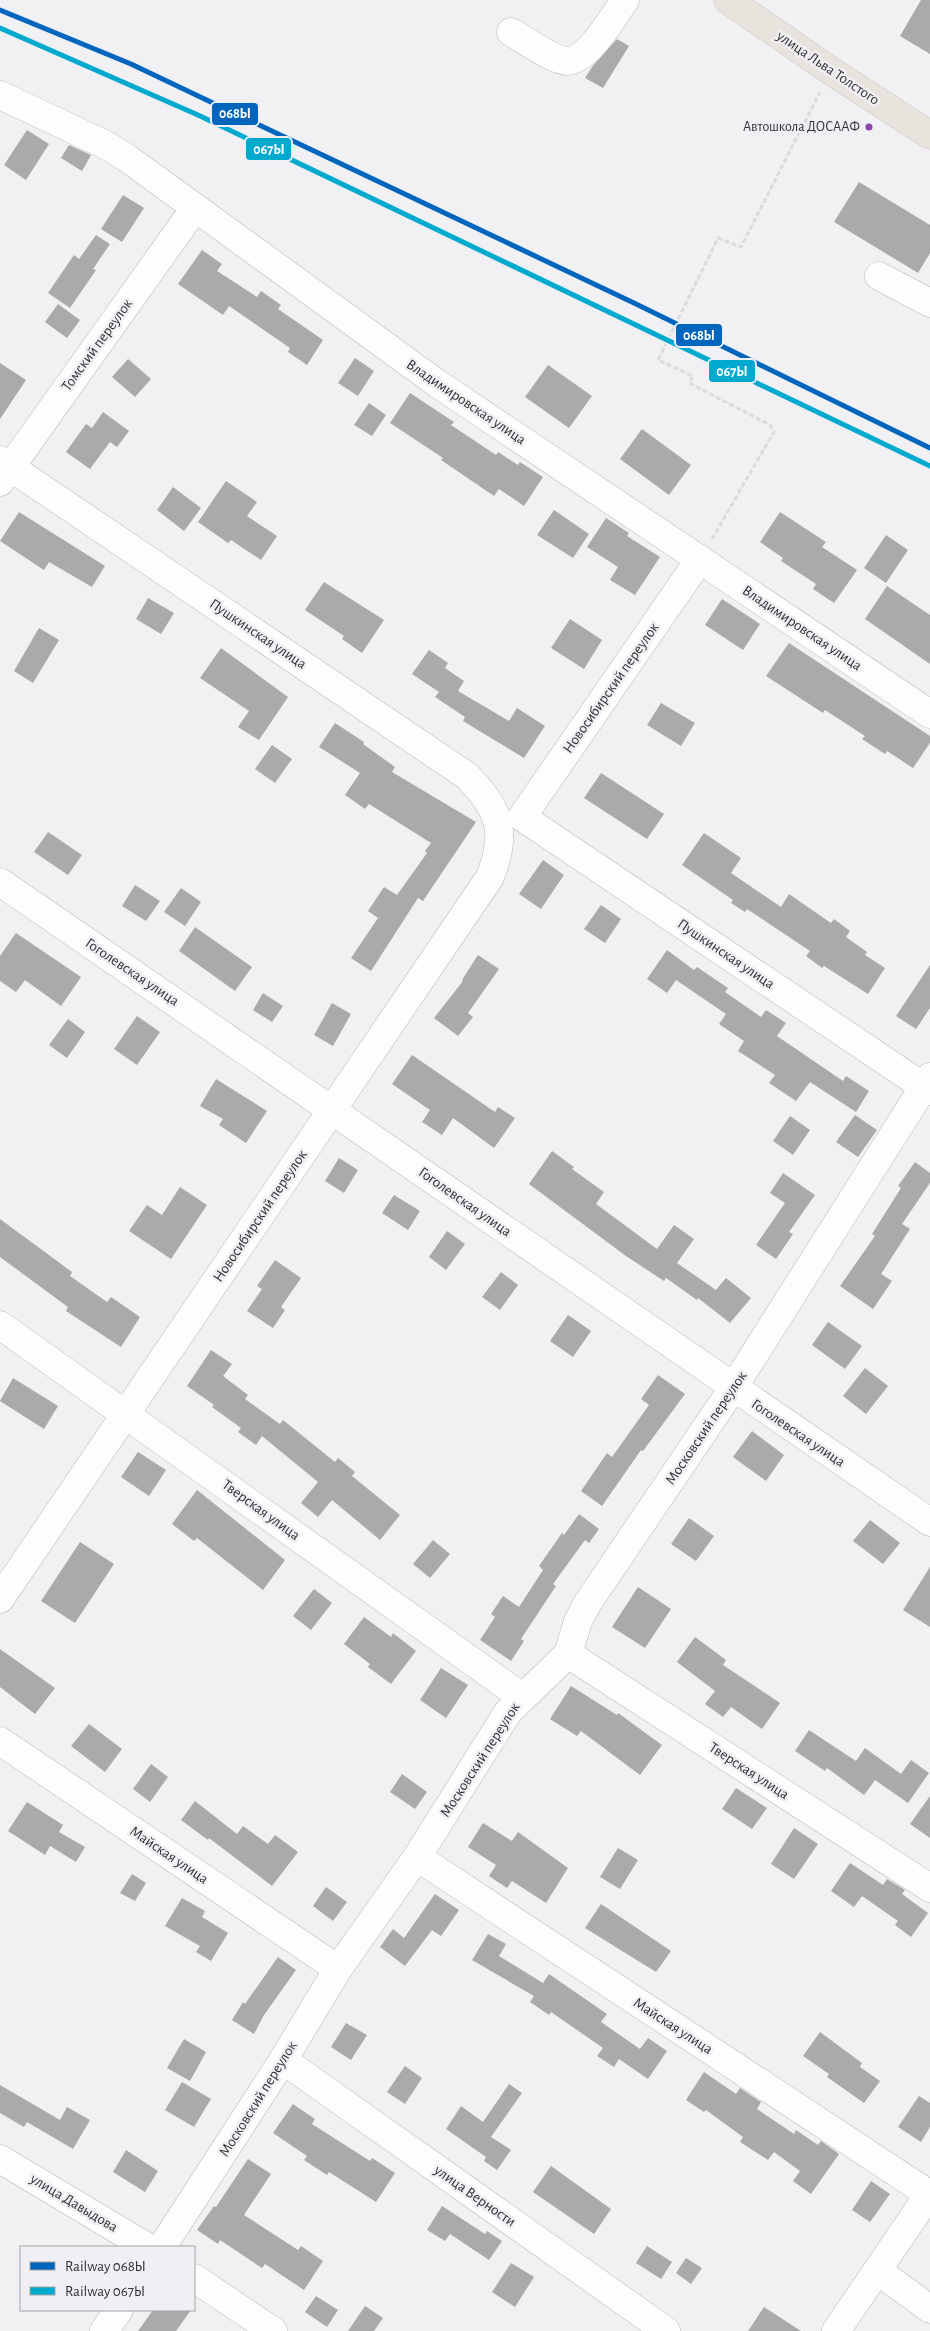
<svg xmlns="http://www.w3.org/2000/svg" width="930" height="2331" font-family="'Alegreya Sans',sans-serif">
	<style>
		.building { fill: #a9aaab }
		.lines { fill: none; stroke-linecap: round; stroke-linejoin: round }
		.minor-casing { stroke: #b8b8ba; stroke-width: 29 }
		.major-casing { stroke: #cdcdce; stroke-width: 29 }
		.path { stroke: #dbdbdc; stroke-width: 3; stroke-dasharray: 5 2.5; stroke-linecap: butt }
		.minor { stroke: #fdfdfd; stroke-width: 28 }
		.major { stroke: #e9e3dd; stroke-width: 28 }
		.rail-1-casing { stroke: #f0f0f4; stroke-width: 9 }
		.rail-2-casing { stroke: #f0f0f4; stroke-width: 9 }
		.rail-1 { stroke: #0065bd; stroke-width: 5 }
		.rail-2 { stroke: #00a9ce; stroke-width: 5 }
		.bus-dot { fill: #8e44ad; stroke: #f0f0f4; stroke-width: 2 }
		.labels { text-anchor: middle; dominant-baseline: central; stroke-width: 5; stroke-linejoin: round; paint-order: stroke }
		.bus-label { font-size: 14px; fill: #313132; stroke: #f0f0f4; text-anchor: end }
		.street-label { font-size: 15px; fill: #313132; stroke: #f0f0f4 }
		.line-badge { stroke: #f0f0f4; stroke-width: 2 }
		.badge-label { font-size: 14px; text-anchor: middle; font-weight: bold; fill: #fff }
	</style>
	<rect width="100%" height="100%" fill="#f1f1f3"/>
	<!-- building -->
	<g class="building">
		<path d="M 921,0 L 930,0 L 930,54 L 900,36 Z"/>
		<path d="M 617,39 L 629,46 L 603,88 L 585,78 L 592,67 Z"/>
		<path d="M 27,130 L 49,144 L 26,180 L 4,165 Z"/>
		<path d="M 69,145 L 91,155 L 82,171 L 61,158 Z"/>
		<path d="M 859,182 L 930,225 L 930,253 L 918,273 L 834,222 Z"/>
		<path d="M 123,195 L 144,208 L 122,242 L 101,229 Z"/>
		<path d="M 96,235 L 110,244 L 93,269 L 96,270 L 70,308 L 48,293 L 74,255 L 79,259 Z"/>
		<path d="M 202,250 L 222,264 L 217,271 L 257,297 L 261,291 L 281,305 L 278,309 L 323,340 L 307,365 L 288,352 L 290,348 L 229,306 L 223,315 L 178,284 Z"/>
		<path d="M 58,304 L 80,320 L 67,338 L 45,322 Z"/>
		<path d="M 355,358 L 374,371 L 358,396 L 338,383 Z"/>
		<path d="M 128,359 L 151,379 L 135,397 L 112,377 Z"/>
		<path d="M 0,363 L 26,380 L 0,419 Z"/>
		<path d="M 548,365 L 592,396 L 569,428 L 525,397 Z"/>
		<path d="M 410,393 L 454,422 L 451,425 L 496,455 L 498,452 L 518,465 L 520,462 L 543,477 L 524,506 L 499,489 L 494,496 L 441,460 L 443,458 L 390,423 Z"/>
		<path d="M 369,403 L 386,415 L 372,436 L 354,425 Z"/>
		<path d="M 103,412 L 129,431 L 117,447 L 110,442 L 90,469 L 66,452 L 86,424 L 92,428 Z"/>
		<path d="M 642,429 L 691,465 L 669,495 L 620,459 Z"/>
		<path d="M 226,481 L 257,502 L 247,516 L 277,536 L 261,560 L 231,540 L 228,543 L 198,522 Z"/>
		<path d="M 173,487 L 201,508 L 184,531 L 157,510 Z"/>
		<path d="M 554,510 L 589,534 L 573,558 L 537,535 Z"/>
		<path d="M 19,512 L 105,566 L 92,587 L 49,562 L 44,570 L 0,541 Z"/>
		<path d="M 780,512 L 826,542 L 822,547 L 857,570 L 834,603 L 813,589 L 816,584 L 781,561 L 783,558 L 760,542 Z"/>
		<path d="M 606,518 L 629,533 L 627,536 L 660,557 L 635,595 L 610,580 L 618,567 L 587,547 Z"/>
		<path d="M 886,535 L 908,550 L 886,583 L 864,568 Z"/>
		<path d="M 324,582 L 384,620 L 362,653 L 342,639 L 344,636 L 305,610 Z"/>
		<path d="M 887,586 L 930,615 L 930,664 L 865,619 Z"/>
		<path d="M 148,598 L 174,613 L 161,634 L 136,619 Z"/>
		<path d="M 722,599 L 760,624 L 743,650 L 705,625 Z"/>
		<path d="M 570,619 L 602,640 L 584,669 L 551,648 Z"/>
		<path d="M 39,628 L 59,640 L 33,683 L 14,671 Z"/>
		<path d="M 789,643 L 930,736 L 930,743 L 913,768 L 887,751 L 885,754 L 862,739 L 865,736 L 825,710 L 823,713 L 766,676 Z"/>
		<path d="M 221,648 L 288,697 L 259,740 L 238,727 L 249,711 L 200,678 Z"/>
		<path d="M 429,650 L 448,663 L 445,668 L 464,681 L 458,691 L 509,721 L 517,708 L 545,726 L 524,758 L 463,721 L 465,717 L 435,697 L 439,692 L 412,674 Z"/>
		<path d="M 661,703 L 695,723 L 681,746 L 647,725 Z"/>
		<path d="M 335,723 L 364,742 L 363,744 L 395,767 L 392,772 L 476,822 L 423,901 L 418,898 L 371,971 L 351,958 L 378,918 L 368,911 L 384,887 L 397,895 L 427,853 L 425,851 L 431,843 L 369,804 L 365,809 L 345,795 L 360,773 L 319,747 Z"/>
		<path d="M 272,745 L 292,759 L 275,783 L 255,769 Z"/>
		<path d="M 601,773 L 664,814 L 647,839 L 584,798 Z"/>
		<path d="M 48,832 L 82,855 L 68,875 L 34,852 Z"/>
		<path d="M 704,833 L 741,858 L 731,873 L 781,907 L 789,894 L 831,923 L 834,919 L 850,931 L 846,937 L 867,952 L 865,955 L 885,968 L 868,994 L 824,966 L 822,968 L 806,956 L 810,951 L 747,909 L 745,912 L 731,903 L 733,900 L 682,865 Z"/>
		<path d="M 543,860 L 564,875 L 541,909 L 519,894 Z"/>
		<path d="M 135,885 L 160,901 L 146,921 L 122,906 Z"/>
		<path d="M 181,888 L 201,902 L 185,926 L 164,912 Z"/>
		<path d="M 601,905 L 621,919 L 605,943 L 584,929 Z"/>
		<path d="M 195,927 L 252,967 L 235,991 L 179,951 Z"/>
		<path d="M 16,933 L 81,977 L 61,1006 L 25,980 L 16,992 L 0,981 L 0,956 Z"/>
		<path d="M 667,950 L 694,970 L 697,967 L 728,988 L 725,992 L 761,1017 L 766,1010 L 786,1023 L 777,1036 L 843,1081 L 846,1076 L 869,1091 L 856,1112 L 810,1082 L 796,1101 L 769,1083 L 775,1075 L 738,1051 L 744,1041 L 719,1024 L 726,1014 L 676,980 L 667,993 L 647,979 Z"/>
		<path d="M 478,955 L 499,969 L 468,1013 L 473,1017 L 458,1036 L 434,1018 L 463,981 L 462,980 Z"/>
		<path d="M 930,965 L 930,1008 L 916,1029 L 896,1016 Z"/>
		<path d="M 263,993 L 283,1006 L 272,1022 L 253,1010 Z"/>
		<path d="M 332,1003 L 351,1014 L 333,1046 L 314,1035 Z"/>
		<path d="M 137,1016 L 160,1032 L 137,1065 L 114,1049 Z"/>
		<path d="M 68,1019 L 85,1032 L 67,1058 L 49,1045 Z"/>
		<path d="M 412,1055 L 495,1112 L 498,1107 L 515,1118 L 494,1148 L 453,1118 L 442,1135 L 422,1122 L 430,1110 L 392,1084 Z"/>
		<path d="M 216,1079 L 267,1111 L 246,1143 L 219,1125 L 223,1119 L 200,1106 Z"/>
		<path d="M 855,1115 L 877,1130 L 858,1157 L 836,1142 Z"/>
		<path d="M 790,1116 L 810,1130 L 793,1155 L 773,1141 Z"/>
		<path d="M 552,1151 L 574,1167 L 572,1169 L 604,1192 L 596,1204 L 657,1249 L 674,1225 L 694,1239 L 677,1263 L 716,1290 L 726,1278 L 751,1298 L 730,1323 L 698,1298 L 697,1300 L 666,1278 L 664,1281 L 626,1256 L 529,1184 Z"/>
		<path d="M 339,1158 L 358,1170 L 344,1193 L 325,1181 Z"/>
		<path d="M 915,1162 L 930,1173 L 930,1183 L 902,1224 L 910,1229 L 881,1274 L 892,1281 L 873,1309 L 840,1286 L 875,1236 L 872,1234 L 901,1188 L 898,1186 Z"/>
		<path d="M 783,1173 L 815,1195 L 789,1232 L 793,1234 L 776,1259 L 756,1245 L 785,1203 L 770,1193 Z"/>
		<path d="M 180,1187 L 207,1205 L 171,1259 L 129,1231 L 147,1205 L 162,1215 Z"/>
		<path d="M 394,1195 L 420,1211 L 408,1230 L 382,1213 Z"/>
		<path d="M 0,1219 L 72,1272 L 70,1276 L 107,1302 L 111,1297 L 140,1317 L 121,1347 L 66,1311 L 68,1307 L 0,1257 Z"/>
		<path d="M 447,1231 L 465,1244 L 446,1270 L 429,1257 Z"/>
		<path d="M 275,1260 L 301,1278 L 281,1307 L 285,1310 L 273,1328 L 247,1311 L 262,1289 L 257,1286 Z"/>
		<path d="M 501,1272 L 518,1285 L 500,1310 L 482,1297 Z"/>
		<path d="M 568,1315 L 591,1331 L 573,1357 L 550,1341 Z"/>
		<path d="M 828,1322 L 862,1346 L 845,1369 L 812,1345 Z"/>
		<path d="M 211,1350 L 232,1364 L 223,1376 L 248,1395 L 245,1399 L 280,1424 L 283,1420 L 335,1462 L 338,1458 L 355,1472 L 352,1476 L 400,1515 L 380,1540 L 332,1500 L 318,1517 L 301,1503 L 318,1482 L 262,1436 L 256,1445 L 238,1432 L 241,1428 L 212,1407 L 214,1405 L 187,1386 Z"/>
		<path d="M 865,1368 L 888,1386 L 866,1414 L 843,1396 Z"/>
		<path d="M 658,1375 L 685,1394 L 643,1451 L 641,1450 L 602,1506 L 581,1491 L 607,1453 L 612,1457 L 649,1405 L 641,1399 Z"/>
		<path d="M 13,1378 L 58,1406 L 44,1429 L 0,1401 Z"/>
		<path d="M 752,1431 L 784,1455 L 766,1481 L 733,1457 Z"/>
		<path d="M 138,1452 L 166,1470 L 149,1496 L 121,1477 Z"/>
		<path d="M 197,1490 L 285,1560 L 263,1590 L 197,1538 L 194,1541 L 172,1524 Z"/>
		<path d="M 579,1514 L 599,1529 L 589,1543 L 585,1540 L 553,1584 L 556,1586 L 521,1639 L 524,1641 L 511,1661 L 480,1640 L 495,1617 L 491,1614 L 503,1596 L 519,1607 L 543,1570 L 539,1566 L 562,1533 L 564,1535 Z"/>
		<path d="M 689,1518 L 714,1536 L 696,1561 L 671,1544 Z"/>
		<path d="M 870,1520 L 900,1543 L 883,1564 L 853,1541 Z"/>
		<path d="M 433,1540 L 450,1554 L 430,1578 L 413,1564 Z"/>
		<path d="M 80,1542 L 114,1564 L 75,1623 L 41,1601 Z"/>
		<path d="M 930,1567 L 930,1627 L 903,1610 Z"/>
		<path d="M 638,1587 L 671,1609 L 645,1648 L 612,1627 Z"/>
		<path d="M 314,1589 L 332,1603 L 311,1630 L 293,1616 Z"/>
		<path d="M 364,1617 L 391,1637 L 393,1633 L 416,1651 L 391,1684 L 368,1667 L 370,1664 L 344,1644 Z"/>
		<path d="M 695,1637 L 726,1660 L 723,1665 L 780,1703 L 762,1729 L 731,1707 L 723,1717 L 705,1704 L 715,1691 L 677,1662 Z"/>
		<path d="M 0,1649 L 55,1688 L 35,1714 L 0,1687 Z"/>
		<path d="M 441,1668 L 468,1685 L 446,1718 L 420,1700 Z"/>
		<path d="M 571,1686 L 617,1715 L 618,1713 L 662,1745 L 640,1775 L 581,1731 L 577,1736 L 550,1719 Z"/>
		<path d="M 89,1724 L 122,1749 L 105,1772 L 71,1746 Z"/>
		<path d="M 809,1730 L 856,1761 L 865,1748 L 901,1774 L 911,1760 L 929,1773 L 908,1803 L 875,1780 L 864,1795 L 827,1768 L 825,1771 L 795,1751 Z"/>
		<path d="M 151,1764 L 168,1777 L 150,1802 L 133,1789 Z"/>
		<path d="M 402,1774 L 427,1792 L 415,1809 L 390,1792 Z"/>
		<path d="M 736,1788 L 767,1808 L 752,1829 L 722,1809 Z"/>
		<path d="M 930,1796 L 930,1838 L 910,1824 Z"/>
		<path d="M 195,1801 L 237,1834 L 243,1826 L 268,1844 L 275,1835 L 298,1852 L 272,1886 L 209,1838 L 208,1840 L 181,1820 Z"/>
		<path d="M 27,1802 L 63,1825 L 59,1832 L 85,1847 L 76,1862 L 50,1846 L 45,1855 L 8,1831 Z"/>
		<path d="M 483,1823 L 512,1841 L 518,1832 L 568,1868 L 546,1903 L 512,1881 L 507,1888 L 489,1876 L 496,1865 L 468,1847 Z"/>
		<path d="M 794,1828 L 818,1844 L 794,1879 L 771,1864 Z"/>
		<path d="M 618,1848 L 638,1860 L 620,1889 L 600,1877 Z"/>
		<path d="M 850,1863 L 883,1885 L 887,1879 L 905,1890 L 902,1894 L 928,1913 L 911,1937 L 895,1925 L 898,1921 L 862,1896 L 854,1907 L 831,1891 Z"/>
		<path d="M 132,1874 L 146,1883 L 135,1901 L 120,1893 Z"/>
		<path d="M 326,1887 L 347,1902 L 333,1921 L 313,1906 Z"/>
		<path d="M 435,1894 L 459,1910 L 441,1936 L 432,1930 L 405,1966 L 380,1947 L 393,1929 L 404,1938 Z"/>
		<path d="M 182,1898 L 205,1911 L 202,1917 L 228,1933 L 211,1961 L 196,1952 L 200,1946 L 165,1926 Z"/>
		<path d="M 601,1904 L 671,1951 L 656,1972 L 585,1928 Z"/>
		<path d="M 488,1934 L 506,1944 L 499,1956 L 543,1983 L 549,1974 L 607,2014 L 601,2022 L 640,2049 L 648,2038 L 667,2051 L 648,2079 L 619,2059 L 614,2067 L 597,2056 L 603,2048 L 551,2012 L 549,2015 L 530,2002 L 534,1996 L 472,1960 Z"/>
		<path d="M 278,1957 L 296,1970 L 264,2015 L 254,2034 L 232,2020 L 243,2002 L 245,2004 Z"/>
		<path d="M 346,2023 L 367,2035 L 351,2060 L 331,2047 Z"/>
		<path d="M 820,2032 L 862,2063 L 860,2067 L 880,2081 L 864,2103 L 827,2077 L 829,2074 L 803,2056 Z"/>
		<path d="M 184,2039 L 206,2052 L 190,2081 L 167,2068 Z"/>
		<path d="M 405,2066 L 422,2078 L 405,2104 L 387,2092 Z"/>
		<path d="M 704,2072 L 736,2094 L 740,2088 L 761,2102 L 757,2109 L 794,2134 L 796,2130 L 818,2145 L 821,2141 L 839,2154 L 811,2194 L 793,2181 L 800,2171 L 774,2152 L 768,2160 L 740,2142 L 743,2137 L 706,2110 L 704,2112 L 686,2100 Z"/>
		<path d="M 182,2082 L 211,2099 L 194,2127 L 165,2110 Z"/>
		<path d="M 509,2084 L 522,2093 L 491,2137 L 511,2150 L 497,2170 L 484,2161 L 486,2157 L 446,2129 L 461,2106 L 483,2122 Z"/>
		<path d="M 0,2085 L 60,2120 L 67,2107 L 90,2120 L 73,2149 L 27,2122 L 24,2127 L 0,2113 Z"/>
		<path d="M 919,2096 L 930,2103 L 930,2127 L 921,2142 L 898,2127 Z"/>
		<path d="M 293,2104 L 315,2119 L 312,2124 L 370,2161 L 372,2158 L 395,2173 L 376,2202 L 329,2172 L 327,2175 L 304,2160 L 307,2156 L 273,2133 Z"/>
		<path d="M 126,2150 L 158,2171 L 145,2192 L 113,2172 Z"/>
		<path d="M 248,2159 L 271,2174 L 244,2215 L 298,2250 L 301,2246 L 323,2261 L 304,2290 L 265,2264 L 262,2268 L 220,2240 L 218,2244 L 197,2230 L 214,2206 L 216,2207 Z"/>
		<path d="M 551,2166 L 611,2209 L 594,2234 L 533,2192 Z"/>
		<path d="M 871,2181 L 890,2194 L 870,2222 L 852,2210 Z"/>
		<path d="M 442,2206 L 485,2234 L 487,2231 L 502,2241 L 489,2260 L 450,2234 L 445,2241 L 427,2230 Z"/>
		<path d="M 647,2246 L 672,2262 L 661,2279 L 636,2263 Z"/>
		<path d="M 686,2258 L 702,2268 L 691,2284 L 676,2273 Z"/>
		<path d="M 511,2263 L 534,2277 L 515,2307 L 492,2292 Z"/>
		<path d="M 316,2296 L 338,2310 L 327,2327 L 305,2312 Z"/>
		<path d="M 365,2306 L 383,2318 L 374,2331 L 348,2331 Z"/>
		<path d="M 764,2307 L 801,2331 L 748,2331 Z"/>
		<path d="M 153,2310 L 191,2310 L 176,2331 L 138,2331 Z"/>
	</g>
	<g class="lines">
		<!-- minor casing -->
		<g class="minor-casing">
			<g id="minor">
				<path d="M 511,32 C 525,40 552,60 567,61 C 588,61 614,16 625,0"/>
				<path d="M 0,95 L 106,145 L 127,158 L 438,384 L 930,714"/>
				<path d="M 879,276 L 930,303"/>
				<path d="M 0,460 L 467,776 C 500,810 508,832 490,877 L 0,1599"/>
				<path d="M 0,482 L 195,208"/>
				<path d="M 522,817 L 930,1091"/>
				<path d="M 522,817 L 700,559"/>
				<path d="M 0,882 L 930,1522"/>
				<path d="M 0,1325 L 522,1697"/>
				<path d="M 568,1654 L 930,1888"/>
				<path d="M 0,1741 L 338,1969"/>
				<path d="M 417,1857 L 929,2194"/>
				<path d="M 283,2060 L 666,2331"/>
				<path d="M 0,2159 L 147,2247"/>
				<path d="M 162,2247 L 283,2060 L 338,1969 L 417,1857 L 508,1712 L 568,1654 L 578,1621 L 587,1604 L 733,1388 L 930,1077"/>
				<path d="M 878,2271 L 930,2309"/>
				<path d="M 194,2278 L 273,2331"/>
				<path d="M 104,2331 L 119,2310"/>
				<path d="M 836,2331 L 930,2193"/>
			</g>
		</g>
		<!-- major casing -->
		<g class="major-casing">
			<path id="major" d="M 728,0 L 831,71 L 930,135"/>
		</g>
		<!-- path -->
		<path class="path" d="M 712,539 L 774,432 L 770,425 L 689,383 L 693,376 L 658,360 L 718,238 L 741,247 L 820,92"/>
		<!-- minor -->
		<use href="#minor" class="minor"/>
		<!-- major -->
		<use href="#major" class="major"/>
		<!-- rail-1 casing -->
		<g class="rail-1-casing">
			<path id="rail-1" d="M 0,10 L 131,64 L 634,303 L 930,448"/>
		</g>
		<!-- rail-2 casing -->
		<g class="rail-2-casing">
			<path id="rail-2" d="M 0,28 L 198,115 L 930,466"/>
		</g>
		<!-- rail-1 -->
		<use href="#rail-1" class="rail-1"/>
		<!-- rail-2 -->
		<use href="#rail-2" class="rail-2"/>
	</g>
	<!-- markers -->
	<circle class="bus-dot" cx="869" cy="127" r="4.5"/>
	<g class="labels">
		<!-- bus labels -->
		<g class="bus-label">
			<text x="860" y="127">Автошкола ДОСААФ</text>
		</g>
		<!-- street labels -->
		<g class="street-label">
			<text transform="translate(828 68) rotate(34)">улица Льва Толстого</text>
			<text transform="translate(97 345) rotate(-54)">Томский переулок</text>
			<text transform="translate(466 402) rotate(34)">Владимировская улица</text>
			<text transform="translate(802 628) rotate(34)">Владимировская улица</text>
			<text transform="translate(258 634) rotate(34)">Пушкинская улица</text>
			<text transform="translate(611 688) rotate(-55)">Новосибирский переулок</text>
			<text transform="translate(726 954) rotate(34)">Пушкинская улица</text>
			<text transform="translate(132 972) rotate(34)">Гоголевская улица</text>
			<text transform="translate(465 1202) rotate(35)">Гоголевская улица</text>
			<text transform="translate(260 1216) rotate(-56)">Новосибирский переулок</text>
			<text transform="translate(706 1428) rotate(-56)">Московский переулок</text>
			<text transform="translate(798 1433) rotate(34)">Гоголевская улица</text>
			<text transform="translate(261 1510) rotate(36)">Тверская улица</text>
			<text transform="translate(480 1760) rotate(-57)">Московский переулок</text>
			<text transform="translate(749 1771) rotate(33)">Тверская улица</text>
			<text transform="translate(169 1855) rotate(34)">Майская улица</text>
			<text transform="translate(673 2026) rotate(33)">Майская улица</text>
			<text transform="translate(258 2099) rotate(-58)">Московский переулок</text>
			<text transform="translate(475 2196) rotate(35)">улица Верности</text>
			<text transform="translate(74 2203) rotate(31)">улица Давыдова</text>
		</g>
	</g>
	<g class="line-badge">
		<rect x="211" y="102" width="48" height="24" rx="5" fill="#0065bd"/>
		<rect x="245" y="137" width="47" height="24" rx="5" fill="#00a9ce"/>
		<rect x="675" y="323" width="48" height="24" rx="5" fill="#0065bd"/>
		<rect x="708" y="359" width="48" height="24" rx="5" fill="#00a9ce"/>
	</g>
	<g class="badge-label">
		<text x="235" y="118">068Ы</text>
		<text x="269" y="154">067Ы</text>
		<text x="699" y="340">068Ы</text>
		<text x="732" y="376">067Ы</text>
	</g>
	<!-- legend -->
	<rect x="20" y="2246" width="175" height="65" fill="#f0f0f4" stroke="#a4a4a6"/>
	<rect x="30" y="2262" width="25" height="8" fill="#0065bd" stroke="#a4a4a6"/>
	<text x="65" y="2271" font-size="15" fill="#313132">Railway 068Ы</text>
	<rect x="30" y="2287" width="25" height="8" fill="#00a9ce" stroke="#a4a4a6"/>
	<text x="65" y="2296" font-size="15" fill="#313132">Railway 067Ы</text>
</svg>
